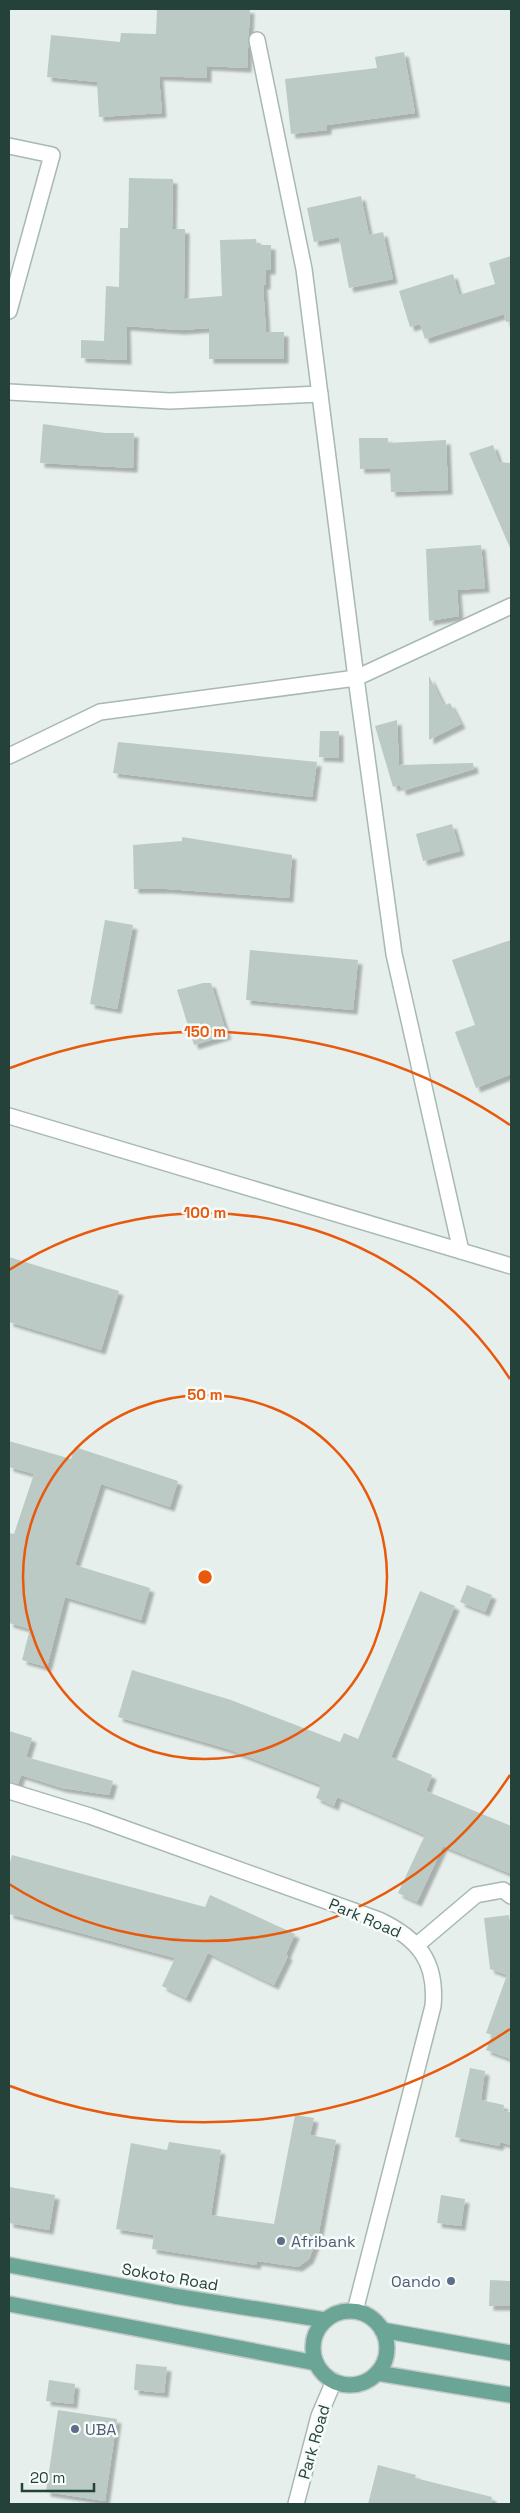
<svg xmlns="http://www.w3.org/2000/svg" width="520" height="2513" font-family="'Space Grotesk',sans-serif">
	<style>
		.building { fill: #bbcac4; filter: url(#shadow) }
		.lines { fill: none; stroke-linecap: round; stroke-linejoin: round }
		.minor-casing { stroke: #a8b8b2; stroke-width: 18 }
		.primary-casing { stroke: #c2cac8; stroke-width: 18 }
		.minor { stroke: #fff; stroke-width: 15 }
		.primary { stroke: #6aa596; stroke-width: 15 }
		.ring { fill: none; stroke: #e8590c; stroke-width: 2.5 }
		.service-dot { fill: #5c6f8a; stroke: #f7fbf9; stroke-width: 2 }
		.labels { text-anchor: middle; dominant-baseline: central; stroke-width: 5; stroke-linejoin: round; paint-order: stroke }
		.street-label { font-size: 16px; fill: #24423a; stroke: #f7fbf9 }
		.service-label { font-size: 16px; fill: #4e5e75; stroke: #f7fbf9; text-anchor: start }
		.centre { fill: #e8590c; stroke: #f7fbf9; stroke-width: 2.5 }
		.ring-label { font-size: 15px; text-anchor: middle; font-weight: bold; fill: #e8590c; stroke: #f7fbf9; stroke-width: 5; stroke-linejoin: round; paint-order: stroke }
	</style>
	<defs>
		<filter id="shadow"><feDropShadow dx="4.5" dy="4.5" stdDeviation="1" flood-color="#0004"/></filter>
	</defs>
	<rect width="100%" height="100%" fill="#e6efeb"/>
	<!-- building -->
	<g class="building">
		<path d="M 157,9 L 250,9 L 247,68 L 207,66 L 207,78 L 159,76 L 162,113 L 99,117 L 97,82 L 47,77 L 51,35 L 120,42 L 121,33 L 156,34 Z"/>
		<path d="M 404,52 L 415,113 L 327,125 L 327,130 L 291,134 L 285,79 L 377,68 L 375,57 Z"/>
		<path d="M 129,178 L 173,179 L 172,229 L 185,229 L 184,299 L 222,296 L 220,240 L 256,239 L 257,245 L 271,245 L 271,270 L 266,270 L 266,285 L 263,285 L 266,332 L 284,332 L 284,359 L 209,359 L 209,328 L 180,330 L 126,326 L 127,360 L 81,358 L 81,340 L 104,341 L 106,286 L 119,287 L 120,228 L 128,228 Z"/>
		<path d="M 361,196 L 369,235 L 383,232 L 393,279 L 349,288 L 339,237 L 314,242 L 307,208 Z"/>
		<path d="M 511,256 L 511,321 L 506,322 L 504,314 L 425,339 L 420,324 L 410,327 L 399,291 L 453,274 L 459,295 L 495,284 L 489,263 Z"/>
		<path d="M 43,424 L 105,433 L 134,433 L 133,468 L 40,463 Z"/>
		<path d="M 359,438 L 388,438 L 388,443 L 446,440 L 448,490 L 391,492 L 390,468 L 360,469 Z"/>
		<path d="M 493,445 L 499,462 L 511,463 L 511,550 L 469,453 Z"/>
		<path d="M 481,545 L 485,588 L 457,590 L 459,616 L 429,621 L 426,549 Z"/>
		<path d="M 429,676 L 444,706 L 450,703 L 461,724 L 429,740 Z"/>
		<path d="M 397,720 L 399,765 L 473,763 L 474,769 L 402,791 L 400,785 L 393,787 L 375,726 Z"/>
		<path d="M 320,731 L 339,731 L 339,758 L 319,757 Z"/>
		<path d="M 118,742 L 317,762 L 312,797 L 113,773 Z"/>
		<path d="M 452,824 L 460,851 L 423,861 L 416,834 Z"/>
		<path d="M 182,837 L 292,855 L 289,898 L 167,889 L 134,889 L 133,845 L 182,841 Z"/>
		<path d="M 105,920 L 133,925 L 117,1009 L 90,1004 Z"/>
		<path d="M 511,940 L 511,1074 L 476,1088 L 455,1032 L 475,1025 L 452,960 Z"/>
		<path d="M 250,950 L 358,960 L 353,1010 L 246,1000 Z"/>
		<path d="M 203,983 L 211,983 L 227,1035 L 194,1045 L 177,990 Z"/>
		<path d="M 9,1257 L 119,1291 L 101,1350 L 9,1322 Z"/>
		<path d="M 9,1441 L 71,1459 L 75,1447 L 178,1481 L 170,1507 L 101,1484 L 75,1565 L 150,1588 L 141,1620 L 65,1597 L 47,1667 L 22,1660 L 30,1629 L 9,1623 L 9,1533 L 14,1534 L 34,1474 L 9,1467 Z"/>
		<path d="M 467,1585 L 492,1595 L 485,1612 L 460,1602 Z"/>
		<path d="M 420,1591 L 455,1606 L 391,1757 L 432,1775 L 426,1791 L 511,1826 L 511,1874 L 443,1846 L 417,1902 L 398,1893 L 425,1835 L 337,1797 L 334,1806 L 316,1798 L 321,1785 L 228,1749 L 118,1717 L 132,1670 L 231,1700 L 340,1742 L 344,1733 L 358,1739 Z"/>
		<path d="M 9,1731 L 32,1738 L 26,1757 L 113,1781 L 109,1795 L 62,1788 L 21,1775 L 18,1784 L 9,1782 Z"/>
		<path d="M 12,1855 L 205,1907 L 210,1895 L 295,1934 L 286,1954 L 288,1956 L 274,1985 L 208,1953 L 186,1998 L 162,1986 L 175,1958 L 9,1914 L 9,1866 Z"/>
		<path d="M 509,1915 L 511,1933 L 511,2059 L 486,2050 L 492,2035 L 486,2033 L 507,1975 L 490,1969 L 484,1918 Z"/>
		<path d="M 470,2068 L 485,2071 L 481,2100 L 504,2105 L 503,2111 L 511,2112 L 511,2145 L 500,2142 L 499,2146 L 455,2137 Z"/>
		<path d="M 295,2115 L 314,2118 L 310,2135 L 336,2140 L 318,2237 L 309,2259 L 298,2267 L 257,2261 L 256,2265 L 152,2249 L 154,2235 L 116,2229 L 131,2143 L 167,2150 L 169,2142 L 221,2150 L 211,2215 L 274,2224 Z"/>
		<path d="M 9,2187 L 55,2195 L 49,2230 L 9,2223 Z"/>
		<path d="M 441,2195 L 465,2199 L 461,2226 L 437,2223 Z"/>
		<path d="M 490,2280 L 511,2281 L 511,2306 L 489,2306 Z"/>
		<path d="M 136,2364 L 167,2367 L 164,2393 L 134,2390 Z"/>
		<path d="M 49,2380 L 75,2384 L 73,2404 L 46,2401 Z"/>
		<path d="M 58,2410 L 117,2419 L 105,2501 L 46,2492 Z"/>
		<path d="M 378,2465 L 416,2475 L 415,2478 L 492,2497 L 491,2504 L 368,2504 Z"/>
	</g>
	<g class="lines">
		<!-- minor casing -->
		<g class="minor-casing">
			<g id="minor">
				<path d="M 257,40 L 304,269 L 356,678 L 394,954 L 461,1251"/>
				<path d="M 9,146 L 52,155 L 9,311"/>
				<path d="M 9,392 L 170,401 L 320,394"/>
				<path d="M 9,756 L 100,712 L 356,678 L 511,606"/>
				<path d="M 9,1116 L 511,1266"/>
				<path d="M 9,1791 L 90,1816 L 379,1920 C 419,1939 437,1962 433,2006 L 355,2311"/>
				<path d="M 417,1945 L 476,1895 L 503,1890 L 511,1896"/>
				<path d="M 296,2504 L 319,2416 L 334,2381"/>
			</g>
		</g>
		<!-- primary casing -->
		<g class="primary-casing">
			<g id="primary">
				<path d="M 9,2265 L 174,2296 L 325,2320"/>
				<path d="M 9,2304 L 316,2363"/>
				<circle cx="350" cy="2348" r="37"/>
				<path d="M 382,2330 L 511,2353"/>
				<path d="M 377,2373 L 511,2395"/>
			</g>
		</g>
		<!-- minor -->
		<use href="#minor" class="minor"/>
		<!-- primary -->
		<use href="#primary" class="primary"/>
	</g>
	<!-- distance rings -->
	<g class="ring">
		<circle cx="205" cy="1577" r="182"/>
		<path d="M510 1775A364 364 0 0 1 9 1884M9 1270A364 364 0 0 1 510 1379"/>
		<path d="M510 2029A545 545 0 0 1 10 2086M10 1068A545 545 0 0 1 510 1125"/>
	</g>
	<!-- markers -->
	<g class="service-dot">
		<circle cx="281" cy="2241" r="5"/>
		<circle cx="451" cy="2281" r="5"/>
		<circle cx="75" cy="2429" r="5"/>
	</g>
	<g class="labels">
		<!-- street labels -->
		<g class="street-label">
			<text transform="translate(365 1918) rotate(23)">Park Road</text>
			<text transform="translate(170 2277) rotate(10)">Sokoto Road</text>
			<text transform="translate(314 2442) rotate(-74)">Park Road</text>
		</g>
		<!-- service labels -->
		<g class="service-label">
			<text x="291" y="2241">Afribank</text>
			<text x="441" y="2281" text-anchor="end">Oando</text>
			<text x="85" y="2429">UBA</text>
		</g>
	</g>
	<circle cx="205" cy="1577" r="8" class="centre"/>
	<g class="ring-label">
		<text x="205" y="1037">150 m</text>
		<text x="205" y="1218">100 m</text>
		<text x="205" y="1400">50 m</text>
	</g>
	<!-- border -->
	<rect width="520" height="2513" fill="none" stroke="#24423a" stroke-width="20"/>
	<!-- scale -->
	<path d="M22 2483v8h72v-8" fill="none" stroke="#24423a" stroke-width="2.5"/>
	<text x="30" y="2483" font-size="15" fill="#24423a" stroke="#f7fbf9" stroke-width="4" paint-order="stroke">20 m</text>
</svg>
